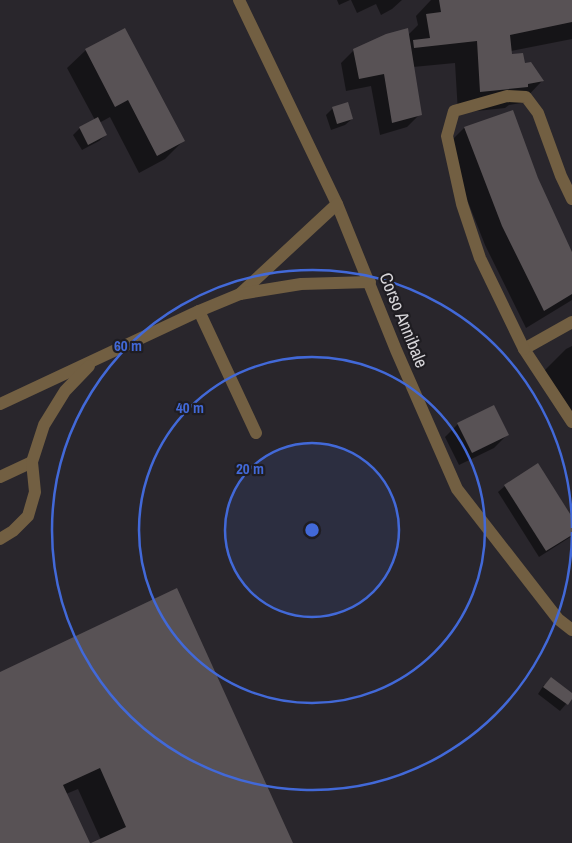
<svg xmlns="http://www.w3.org/2000/svg" width="572" height="843" font-family="'Archivo Narrow',sans-serif">
	<style>
		.shadow { fill: #0007 }
		.building { fill: #585255 }
		.lines { fill: none; stroke-linecap: round; stroke-linejoin: round }
		.minor { stroke: #725f42; stroke-width: 12 }
		.ring { fill: none; stroke: #4269d8; stroke-width: 2.5 }
		.labels { text-anchor: middle; dominant-baseline: central; stroke-width: 4.5; stroke-linejoin: round; paint-order: stroke }
		.street-label { font-size: 18px; fill: #d6d4d8; stroke: #1f1d22 }
		.centre { fill: #4269d8; stroke: #1f1d22; stroke-width: 2.5 }
		.ring-label { font-size: 15px; text-anchor: middle; font-weight: bold; fill: #4269d8; stroke: #1f1d22; stroke-width: 4.5; stroke-linejoin: round; paint-order: stroke }
	</style>
	<rect width="100%" height="100%" fill="#29262c"/>
	<!-- shadow -->
	<g class="shadow">
		<path d="M 337,0 L 350,0 L 339,5 Z"/>
		<path d="M 351,0 L 402,0 L 392,9 L 381,15 L 376,4 L 357,13 Z"/>
		<path d="M 431,0 L 572,0 L 572,39 L 511,51 L 511,55 L 542,81 L 521,103 L 509,105 L 505,108 L 458,113 L 455,63 L 413,67 L 420,114 L 407,127 L 380,135 L 371,86 L 346,91 L 341,63 L 354,50 L 408,35 L 418,25 L 416,16 Z"/>
		<path d="M 86,50 L 183,141 L 165,159 L 139,173 L 110,117 L 99,123 L 106,135 L 99,141 L 82,150 L 73,135 L 80,128 L 95,120 L 67,68 Z"/>
		<path d="M 333,108 L 352,119 L 345,125 L 331,130 L 326,115 Z"/>
		<path d="M 512,112 L 547,202 L 572,253 L 572,300 L 526,328 L 485,245 L 446,146 L 464,128 Z"/>
		<path d="M 572,346 L 572,416 L 544,371 L 566,349 Z"/>
		<path d="M 458,424 L 507,435 L 494,448 L 459,465 L 445,437 Z"/>
		<path d="M 505,486 L 572,519 L 572,536 L 539,557 L 498,492 Z"/>
		<path d="M 0,673 L 291,843 L 94,843 L 101,840 L 78,789 L 66,794 L 89,843 L 0,843 Z"/>
		<path d="M 544,685 L 572,694 L 572,697 L 560,711 L 538,694 Z"/>
	</g>
	<!-- building -->
	<g class="building">
		<path d="M 439,0 L 572,0 L 572,22 L 510,35 L 512,54 L 523,53 L 525,63 L 531,62 L 544,81 L 528,84 L 528,87 L 480,92 L 477,41 L 414,48 L 413,40 L 430,38 L 426,14 L 441,12 Z"/>
		<path d="M 125,28 L 185,141 L 157,156 L 128,100 L 115,107 L 85,49 Z"/>
		<path d="M 408,28 L 422,115 L 392,123 L 384,74 L 359,79 L 353,49 L 386,34 Z"/>
		<path d="M 348,102 L 353,119 L 337,124 L 332,107 Z"/>
		<path d="M 513,110 L 538,178 L 572,252 L 572,294 L 544,311 L 502,226 L 464,127 Z"/>
		<path d="M 98,117 L 107,135 L 88,145 L 79,127 Z"/>
		<path d="M 494,405 L 509,435 L 472,453 L 457,423 Z"/>
		<path d="M 538,463 L 572,517 L 572,535 L 546,551 L 504,485 Z"/>
		<path d="M 177,588 L 293,843 L 91,843 L 126,827 L 100,768 L 63,785 L 90,843 L 0,843 L 0,672 Z"/>
		<path d="M 551,677 L 572,693 L 572,699 L 568,705 L 543,687 Z"/>
	</g>
	<g class="lines">
		<!-- minor -->
		<g class="minor">
			<path d="M 239,0 L 337,204 L 396,350 L 457,489 L 558,619 L 572,630"/>
			<path d="M 240,294 L 337,204"/>
			<path d="M 199,311 L 256,433"/>
			<path d="M 572,322 L 524,349 L 572,422"/>
			<path d="M 524,349 L 480,258 L 462,204 L 447,136 L 454,111 L 507,96 L 526,97 L 538,113 L 561,176 L 572,199"/>
			<path d="M 0,404 L 199,311 L 240,294 L 301,284 L 370,282"/>
			<path d="M 0,477 L 32,462"/>
			<path d="M 0,539 L 13,531 L 28,516 L 35,492 L 32,462 L 44,425 L 65,391 L 89,366"/>
		</g>
	</g>
	<!-- distance rings -->
	<circle cx="312" cy="530" r="87" fill="#4269d8" fill-opacity=".12"/>
	<g class="ring">
		<circle cx="312" cy="530" r="87"/>
		<circle cx="312" cy="530" r="173"/>
		<path d="M572 532A260 260 0 1 1 572 528"/>
	</g>
	<g class="labels">
		<!-- street labels -->
		<g class="street-label">
			<text transform="translate(404 320) rotate(68)">Corso Annibale</text>
		</g>
	</g>
	<circle cx="312" cy="530" r="8" class="centre"/>
	<g class="ring-label">
		<text x="128" y="351">60 m</text>
		<text x="190" y="413">40 m</text>
		<text x="250" y="474">20 m</text>
	</g>
</svg>
